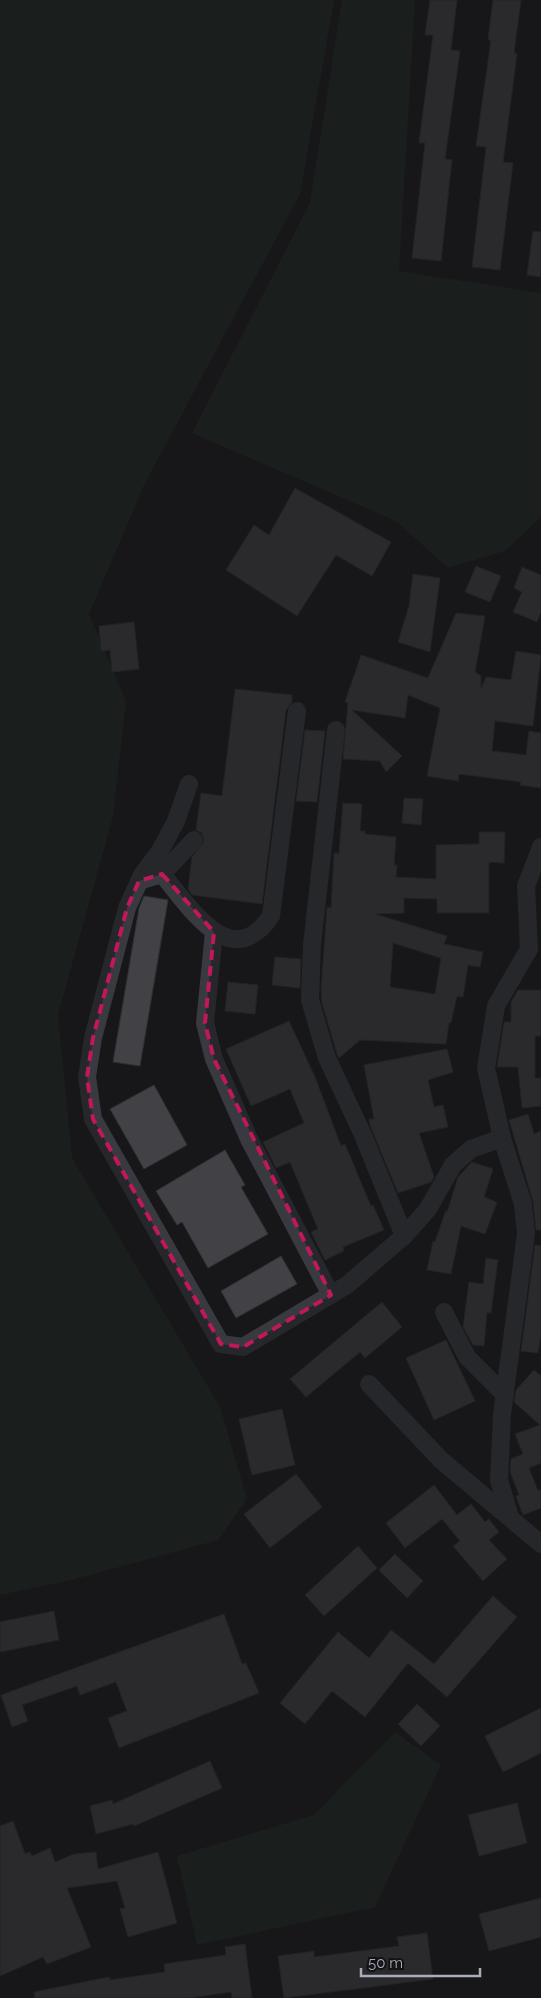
<svg xmlns="http://www.w3.org/2000/svg" width="541" height="1998" font-family="Raleway,sans-serif">
	<style>
		.green { fill: #1e2720 }
		.building { fill: #414146; stroke: #313135; fill-rule: evenodd }
		.lines { fill: none; stroke-linecap: round; stroke-linejoin: round }
		.street { stroke: #393a40; stroke-width: 18 }
		.marked { fill: none; stroke: #c2185b; stroke-width: 4; stroke-dasharray: 10 6; stroke-linejoin: round }
	</style>
	<rect width="100%" height="100%" fill="#171719"/>
	<!-- green -->
	<g class="green">
		<path d="M 0,0 L 334,0 L 300,194 L 144,485 L 89,614 L 126,701 L 113,816 L 58,1015 L 72,1158 L 220,1407 L 247,1499 L 218,1540 L 71,1580 L 0,1595 Z"/>
		<path d="M 342,0 L 415,0 L 399,271 L 541,293 L 541,517 L 505,551 L 448,568 L 396,521 L 192,433 L 310,203 Z"/>
		<path d="M 395,1732 L 441,1765 L 375,1907 L 197,1945 L 177,1856 L 314,1815 Z"/>
	</g>
	<!-- building -->
	<g class="building">
		<path d="M 430,0 L 457,0 L 451,50 L 460,51 L 445,159 L 452,160 L 441,261 L 412,258 L 425,143 L 419,143 L 433,35 L 425,35 Z"/>
		<path d="M 493,0 L 521,0 L 514,53 L 517,54 L 503,162 L 513,163 L 500,270 L 472,267 L 486,147 L 476,146 L 491,40 L 488,40 Z"/>
		<path d="M 533,231 L 541,232 L 541,277 L 527,275 Z"/>
		<path d="M 295,488 L 391,542 L 372,576 L 336,555 L 297,616 L 226,570 L 254,525 L 269,535 Z"/>
		<path d="M 476,566 L 501,576 L 490,602 L 465,592 Z"/>
		<path d="M 522,567 L 541,575 L 541,612 L 537,622 L 513,612 L 522,592 L 514,588 Z"/>
		<path d="M 413,574 L 440,578 L 430,652 L 398,642 L 409,606 Z"/>
		<path d="M 456,613 L 485,616 L 475,672 L 481,676 L 481,689 L 486,677 L 511,680 L 516,651 L 541,655 L 533,726 L 495,721 L 492,751 L 526,755 L 529,731 L 541,733 L 541,788 L 520,785 L 521,782 L 459,774 L 458,781 L 427,776 L 440,708 L 408,695 L 405,718 L 352,710 L 402,756 L 386,772 L 380,761 L 343,759 L 348,703 L 345,702 L 361,655 L 428,678 Z"/>
		<path d="M 134,622 L 139,669 L 112,672 L 110,650 L 101,651 L 99,626 Z"/>
		<path d="M 235,689 L 292,695 L 292,702 L 286,710 L 262,904 L 192,895 L 188,889 L 192,857 L 204,842 L 202,833 L 196,830 L 201,793 L 222,796 Z"/>
		<path d="M 305,730 L 325,731 L 317,802 L 296,801 Z"/>
		<path d="M 404,798 L 423,799 L 421,825 L 402,823 Z"/>
		<path d="M 343,803 L 362,804 L 360,831 L 365,831 L 365,834 L 396,837 L 394,865 L 397,865 L 396,877 L 436,879 L 436,845 L 479,844 L 479,832 L 505,832 L 504,863 L 489,862 L 489,913 L 437,913 L 437,899 L 404,898 L 404,913 L 375,914 L 447,936 L 444,944 L 483,952 L 480,967 L 468,965 L 463,997 L 457,996 L 451,1023 L 449,1023 L 446,1044 L 360,1040 L 339,1058 L 337,1054 L 322,1003 L 321,990 L 327,907 L 331,908 L 334,853 L 339,853 ZM 393,943 L 441,958 L 435,994 L 390,987 Z"/>
		<path d="M 144,896 L 168,900 L 140,1066 L 113,1062 L 139,908 Z"/>
		<path d="M 275,957 L 301,959 L 300,988 L 272,985 Z"/>
		<path d="M 228,982 L 258,985 L 255,1014 L 225,1011 Z"/>
		<path d="M 518,990 L 541,990 L 541,1036 L 535,1036 L 535,1078 L 541,1078 L 541,1106 L 522,1108 L 518,1067 L 497,1067 L 504,1022 L 511,1022 L 511,1002 Z"/>
		<path d="M 289,1021 L 315,1077 L 341,1146 L 345,1144 L 371,1206 L 373,1205 L 384,1230 L 343,1247 L 344,1251 L 325,1260 L 311,1232 L 318,1229 L 290,1162 L 276,1168 L 263,1142 L 304,1123 L 290,1089 L 251,1106 L 226,1049 Z"/>
		<path d="M 447,1049 L 453,1072 L 428,1080 L 434,1107 L 443,1105 L 448,1127 L 419,1133 L 434,1177 L 431,1182 L 398,1193 L 370,1125 L 369,1119 L 374,1119 L 364,1065 Z"/>
		<path d="M 154,1085 L 187,1145 L 144,1169 L 110,1109 Z"/>
		<path d="M 528,1114 L 534,1134 L 541,1131 L 541,1230 L 536,1230 L 533,1201 L 509,1120 Z"/>
		<path d="M 225,1150 L 245,1185 L 241,1187 L 268,1234 L 208,1268 L 182,1222 L 177,1225 L 156,1191 Z"/>
		<path d="M 472,1162 L 493,1169 L 484,1197 L 497,1202 L 485,1234 L 461,1226 L 451,1274 L 427,1270 L 433,1241 L 435,1242 L 446,1210 L 447,1213 L 458,1177 Z"/>
		<path d="M 535,1245 L 541,1246 L 541,1333 L 538,1353 L 521,1351 Z"/>
		<path d="M 281,1256 L 297,1284 L 236,1318 L 221,1291 Z"/>
		<path d="M 486,1258 L 498,1260 L 491,1313 L 487,1313 L 484,1346 L 473,1345 L 463,1327 L 469,1282 L 483,1284 Z"/>
		<path d="M 382,1302 L 402,1327 L 365,1358 L 360,1352 L 306,1397 L 290,1379 Z"/>
		<path d="M 446,1340 L 475,1401 L 434,1420 L 406,1358 Z"/>
		<path d="M 534,1370 L 541,1376 L 541,1463 L 529,1468 L 538,1491 L 541,1489 L 541,1508 L 523,1515 L 516,1496 L 519,1495 L 510,1471 L 511,1459 L 523,1454 L 515,1434 L 540,1425 L 514,1402 L 516,1390 Z"/>
		<path d="M 282,1409 L 295,1465 L 252,1475 L 239,1419 Z"/>
		<path d="M 296,1474 L 322,1507 L 270,1548 L 244,1514 Z"/>
		<path d="M 434,1485 L 457,1515 L 471,1504 L 485,1522 L 489,1519 L 499,1532 L 489,1540 L 507,1559 L 483,1581 L 453,1546 L 460,1541 L 442,1519 L 405,1548 L 386,1523 Z"/>
		<path d="M 358,1546 L 377,1568 L 324,1616 L 305,1595 Z"/>
		<path d="M 395,1554 L 423,1581 L 407,1598 L 379,1570 Z"/>
		<path d="M 493,1596 L 517,1617 L 447,1697 L 408,1663 L 365,1717 L 332,1691 L 305,1724 L 280,1703 L 338,1632 L 369,1658 L 391,1630 L 434,1664 Z"/>
		<path d="M 54,1611 L 59,1640 L 0,1652 L 0,1622 Z"/>
		<path d="M 224,1614 L 242,1664 L 246,1663 L 259,1693 L 119,1748 L 108,1718 L 127,1711 L 116,1682 L 80,1695 L 77,1686 L 22,1705 L 28,1721 L 12,1727 L 1,1695 Z"/>
		<path d="M 417,1704 L 440,1726 L 421,1746 L 398,1724 Z"/>
		<path d="M 541,1708 L 541,1753 L 503,1772 L 485,1736 Z"/>
		<path d="M 210,1761 L 222,1788 L 134,1826 L 133,1824 L 96,1834 L 90,1806 L 112,1800 L 113,1804 Z"/>
		<path d="M 517,1803 L 527,1843 L 479,1856 L 468,1815 Z"/>
		<path d="M 13,1821 L 25,1854 L 30,1852 L 32,1856 L 50,1848 L 55,1862 L 74,1854 L 96,1852 L 98,1869 L 158,1852 L 177,1923 L 128,1937 L 120,1909 L 125,1908 L 117,1881 L 67,1888 L 91,1947 L 47,1964 L 43,1957 L 0,1976 L 0,1826 Z"/>
		<path d="M 541,1898 L 541,1937 L 489,1951 L 479,1914 Z"/>
		<path d="M 427,1933 L 433,1979 L 284,1998 L 278,1956 L 314,1951 L 314,1957 L 399,1946 L 397,1937 Z"/>
		<path d="M 245,1944 L 252,1998 L 232,1998 L 231,1992 L 190,1998 L 35,1998 L 34,1992 L 109,1977 L 110,1980 L 165,1972 L 164,1964 L 226,1955 L 225,1947 Z"/>
	</g>
	<g class="lines">
		<!-- street -->
		<g class="street">
			<path d="M 336,730 L 312,945 L 310,1000 L 327,1058 L 363,1135 L 404,1236"/>
			<path d="M 189,784 L 176,821 L 160,851 L 142,875 L 127,908 L 93,1038 L 87,1077 L 93,1119 L 221,1344 L 243,1347 L 347,1285 L 404,1236 L 428,1209 L 453,1165 L 471,1149 L 502,1138 L 523,1204 L 526,1234 L 502,1414 L 499,1480 L 510,1517"/>
			<path d="M 162,874 L 194,840"/>
			<path d="M 139,881 L 162,874 C 189,906 231,975 271,916 L 297,711"/>
			<path d="M 214,932 L 205,1023 L 214,1059 L 249,1139 L 331,1295"/>
			<path d="M 502,1138 L 486,1068 L 496,1006 L 529,949 L 526,886 L 541,847"/>
			<path d="M 444,1312 L 467,1357 L 505,1395"/>
			<path d="M 369,1384 L 441,1460 L 541,1544"/>
		</g>
	</g>
	<!-- marked area -->
	<path d="M0 0H541V1998H0ZM 162,874 L 214,932 L 205,1023 L 214,1059 L 331,1295 L 243,1347 L 221,1344 L 93,1119 L 87,1077 L 93,1038 L 127,908 L 139,881 Z" fill="#171719" fill-opacity=".55" fill-rule="evenodd"/>
	<path class="marked" d="M 162,874 L 214,932 L 205,1023 L 214,1059 L 331,1295 L 243,1347 L 221,1344 L 93,1119 L 87,1077 L 93,1038 L 127,908 L 139,881 Z"/>
	<!-- scale -->
	<path d="M361 1968v8h119v-8" fill="none" stroke="#a9acb9" stroke-width="2.5"/>
	<text x="368" y="1968" font-size="15" fill="#a9acb9" stroke="#121214" stroke-width="4" paint-order="stroke">50 m</text>
</svg>
